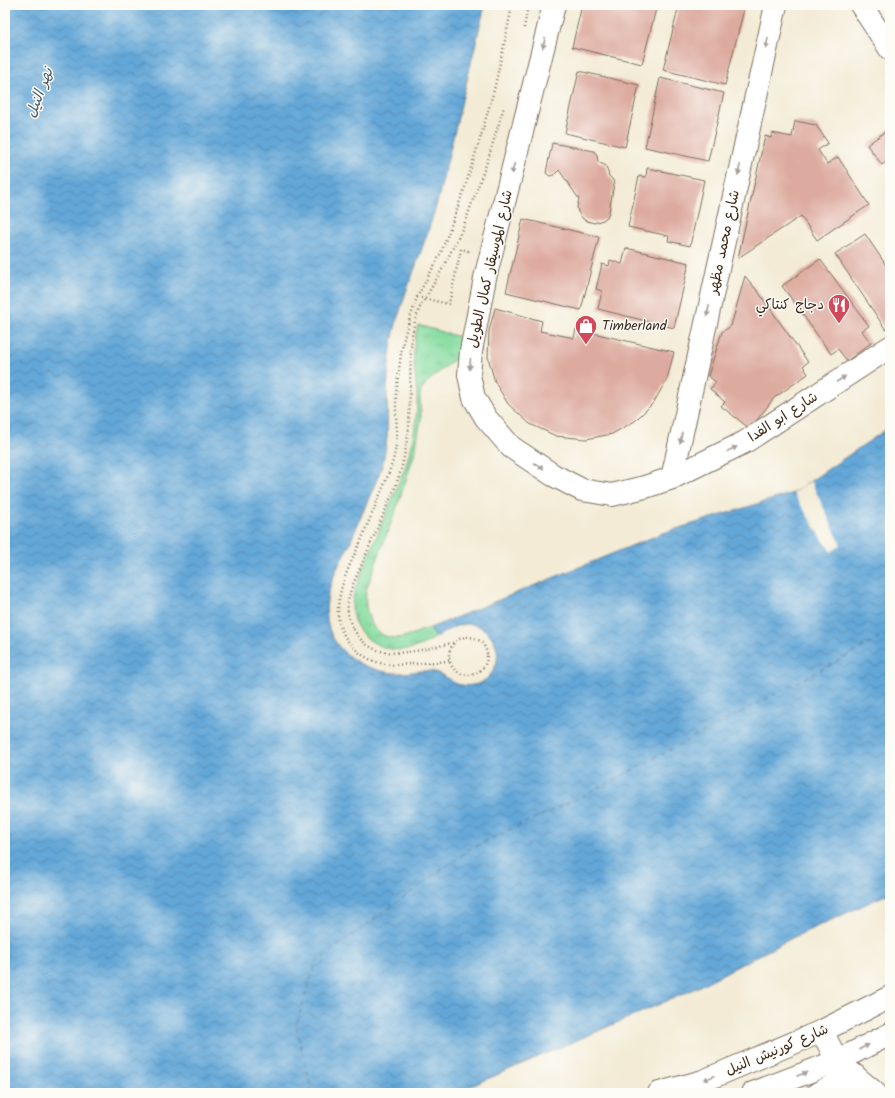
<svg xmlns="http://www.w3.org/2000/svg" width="895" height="1098" font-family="Kalam,'Playpen Sans Arabic',sans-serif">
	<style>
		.grass { fill: url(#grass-tufts); stroke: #5f825e }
		.water { fill: url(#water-waves); stroke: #50687b }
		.pier { fill: #f3ebd5 }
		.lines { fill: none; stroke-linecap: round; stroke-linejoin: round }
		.ferry { stroke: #4b5c68; stroke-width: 1; stroke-dasharray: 5 4; stroke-linecap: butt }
		.building { fill: #ddaa9f }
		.minor-casing { stroke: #7b6e5e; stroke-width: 24 }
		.major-casing { stroke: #7b6e5e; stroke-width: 24 }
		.path { stroke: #7b6e5e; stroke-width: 2.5; stroke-dasharray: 1 3; stroke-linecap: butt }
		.minor { stroke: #fff; stroke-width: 22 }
		.major { stroke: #fff; stroke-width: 22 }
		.oneway { fill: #a79f9a }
		.labels { text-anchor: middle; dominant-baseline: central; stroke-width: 3; stroke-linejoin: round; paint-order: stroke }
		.street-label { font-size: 14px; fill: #3b2a1e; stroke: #fdfcf7 }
		.poi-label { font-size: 14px; fill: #3b2a1e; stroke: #fdfcf7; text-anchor: end }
		.water-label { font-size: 15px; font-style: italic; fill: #4b5c68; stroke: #fdfcf7 }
	</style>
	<defs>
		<pattern id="grass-tufts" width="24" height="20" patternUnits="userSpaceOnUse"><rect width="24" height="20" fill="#83db9f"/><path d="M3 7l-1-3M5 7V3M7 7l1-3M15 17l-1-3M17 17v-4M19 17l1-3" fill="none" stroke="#72bc88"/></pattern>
		<pattern id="water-waves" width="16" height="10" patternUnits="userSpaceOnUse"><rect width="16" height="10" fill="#64a7d8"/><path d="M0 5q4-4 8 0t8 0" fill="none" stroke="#5488af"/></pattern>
	</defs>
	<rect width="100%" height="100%" fill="#fdfcf7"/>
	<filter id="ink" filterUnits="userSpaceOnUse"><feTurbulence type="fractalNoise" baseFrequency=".025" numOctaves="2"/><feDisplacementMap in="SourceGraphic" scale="8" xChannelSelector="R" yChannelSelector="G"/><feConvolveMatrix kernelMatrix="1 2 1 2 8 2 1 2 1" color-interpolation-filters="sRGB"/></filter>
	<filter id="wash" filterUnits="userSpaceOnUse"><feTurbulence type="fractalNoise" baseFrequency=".012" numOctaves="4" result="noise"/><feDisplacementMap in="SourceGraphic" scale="16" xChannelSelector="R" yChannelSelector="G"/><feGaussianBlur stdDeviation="0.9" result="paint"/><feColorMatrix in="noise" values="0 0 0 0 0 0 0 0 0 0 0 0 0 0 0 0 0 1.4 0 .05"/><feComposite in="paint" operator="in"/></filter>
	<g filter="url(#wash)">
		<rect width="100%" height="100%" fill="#f3ebd5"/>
		<!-- grass -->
		<path class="grass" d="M 418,325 L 471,340 L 463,352 L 426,383 L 421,391 L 420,396 L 421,419 L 415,452 L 398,504 L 366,590 C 364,609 369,636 394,638 C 404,639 419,631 430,628 L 435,638 C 427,642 419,647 410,649 C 388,653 362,642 354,620 C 351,610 352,599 355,589 L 406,465 C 412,444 417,423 417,401 C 417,384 413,367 414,349 C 414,341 416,333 418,325 Z"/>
		<!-- water -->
		<path class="water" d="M 5,5 L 485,5 C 475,48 464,91 454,134 C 448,157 443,180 437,203 C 428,233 417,263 406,292 C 403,303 399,313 396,324 C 390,347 388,371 387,394 C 387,413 389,432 385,451 C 383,468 375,484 368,500 C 362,514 356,529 350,543 C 338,567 323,591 327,619 C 331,652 364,671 395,673 C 406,674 417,670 428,671 C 438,671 445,677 453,682 C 466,689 483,685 491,674 C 507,653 491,622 465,624 C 454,625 444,633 435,638 L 430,628 L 663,533 L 793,493 L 890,427 L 890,893 L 792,938 L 690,991 L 469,1087 L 450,1093 L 5,1093 Z"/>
		<!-- pier -->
		<path class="pier" d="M 811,481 L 841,545 L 831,552 L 793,493 Z"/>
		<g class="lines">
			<!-- ferry -->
			<path class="ferry" d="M 312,1093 L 296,1025 L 316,962 L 471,848 L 587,794 L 890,633"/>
		</g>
		<g id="blocks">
			<!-- building -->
			<g class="building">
				<path d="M 582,5 L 657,5 L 642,64 L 572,47 Z"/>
				<path d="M 679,5 L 726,5 L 744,9 L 725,85 L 663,70 Z"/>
				<path d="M 579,71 L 639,85 L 625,147 L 565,133 Z"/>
				<path d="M 660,78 L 724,93 L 708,161 L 645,147 Z"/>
				<path d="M 795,121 L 816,125 L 828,143 L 818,150 L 827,164 L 838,157 L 869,205 L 817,240 L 801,216 L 738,258 L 765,136 L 771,138 L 772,133 L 792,137 Z"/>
				<path d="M 890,128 L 890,159 L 882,165 L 867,145 Z"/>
				<path d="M 552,143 L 594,151 L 597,155 L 598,162 L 606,166 L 609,176 L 613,180 L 614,184 L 609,212 L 607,217 L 603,220 L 594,223 L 584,220 L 578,212 L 577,207 L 579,199 L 559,170 L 554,175 L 550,176 L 546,173 Z"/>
				<path d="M 647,168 L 704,180 L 690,246 L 668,241 L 669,236 L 628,227 L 639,176 L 646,177 Z"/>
				<path d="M 523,219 L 599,237 L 581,310 L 506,292 Z"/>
				<path d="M 865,234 L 890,271 L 890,327 L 886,330 L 835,254 Z"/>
				<path d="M 626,248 L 689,263 L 674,328 L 598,309 L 602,291 L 596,289 L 602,264 L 609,266 L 610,260 L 622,264 Z"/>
				<path d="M 820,259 L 869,326 L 862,331 L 871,343 L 847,361 L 838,349 L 831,354 L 782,286 Z"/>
				<path d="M 745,276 L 759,293 L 808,362 L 803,366 L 808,374 L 774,398 L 750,429 L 721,406 L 725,402 L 710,389 L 716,382 L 708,376 L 722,332 L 731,326 Z"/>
				<path d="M 495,308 L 542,321 L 540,331 L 574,338 L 576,329 L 674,352 L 667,379 L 654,402 L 635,421 L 612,434 L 586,439 L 556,436 L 530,424 L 508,404 L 495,382 L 488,357 L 489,331 Z"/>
			</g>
		</g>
	</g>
	<g filter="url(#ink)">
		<use href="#blocks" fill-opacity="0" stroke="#7b6e5e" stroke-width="1"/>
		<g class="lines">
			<!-- minor casing -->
			<g class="minor-casing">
				<g id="minor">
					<path d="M 554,5 L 485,278 L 471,351 L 469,375 L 474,398 L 486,418 L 511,447 L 553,475 L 582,490 L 612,495 L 645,487 L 672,478 L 745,442 L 890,347"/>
					<path d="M 861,5 L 890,49"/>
					<path d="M 672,478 L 776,5"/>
					<path d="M 822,1031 L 837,1061 L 875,1093"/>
					<path d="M 818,1093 L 854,1075"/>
				</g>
			</g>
			<!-- major casing -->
			<g class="major-casing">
				<g id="major">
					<path d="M 659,1093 L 703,1081 L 822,1031 L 890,997"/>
					<path d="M 753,1093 L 837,1061 L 890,1034"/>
				</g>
			</g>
			<!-- path -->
			<g class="path">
				<path d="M 524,28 L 528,5"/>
				<path d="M 417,297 L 449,304 L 461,249 L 468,251 L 468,253"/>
				<circle cx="468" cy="656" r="19"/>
				<path d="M 453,643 C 422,649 377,666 356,633 C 346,618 346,606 351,589 L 396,485 L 402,466 L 406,447 L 409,427 L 411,348 L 412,334 L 415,321 L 419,309 L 444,266 L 464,225 L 488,159 L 504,107"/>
				<path d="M 449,661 C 437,662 425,663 413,664 C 403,664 394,666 385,664 C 360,660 338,638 338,612 C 338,588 350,564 360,543 C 369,520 379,498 388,475 L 393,461 L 396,446 L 397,432 L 396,412 L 396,393 L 401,354 L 405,334 L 417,297 L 441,253 L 465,187 L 480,139 L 494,90 L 507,31 L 512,5"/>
			</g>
			<!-- minor -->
			<use href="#minor" class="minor"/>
			<!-- major -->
			<use href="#major" class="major"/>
		</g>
		<!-- one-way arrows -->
		<defs><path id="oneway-solid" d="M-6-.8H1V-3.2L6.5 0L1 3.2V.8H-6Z"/></defs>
		<g class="oneway">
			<use href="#oneway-solid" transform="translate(544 43) rotate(104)"/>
			<use href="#oneway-solid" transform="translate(767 43) rotate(102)"/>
			<use href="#oneway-solid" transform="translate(513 169) rotate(104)"/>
			<use href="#oneway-solid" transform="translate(739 170) rotate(102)"/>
			<use href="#oneway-solid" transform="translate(708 311) rotate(102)"/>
			<use href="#oneway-solid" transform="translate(470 364) rotate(95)"/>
			<use href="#oneway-solid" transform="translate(841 379) rotate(-33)"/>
			<use href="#oneway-solid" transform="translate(681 438) rotate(102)"/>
			<use href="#oneway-solid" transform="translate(732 449) rotate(-26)"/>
			<use href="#oneway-solid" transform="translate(539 466) rotate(33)"/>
			<use href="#oneway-solid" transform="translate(864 1047) rotate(-27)"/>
			<use href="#oneway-solid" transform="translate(802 1074) rotate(-21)"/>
			<use href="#oneway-solid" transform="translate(709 1078) rotate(158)"/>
		</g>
	</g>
	<!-- icons -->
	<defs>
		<g id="restaurant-pin" transform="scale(1.15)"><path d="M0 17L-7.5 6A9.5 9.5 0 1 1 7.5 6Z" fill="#d1495b" stroke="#fdfcf7"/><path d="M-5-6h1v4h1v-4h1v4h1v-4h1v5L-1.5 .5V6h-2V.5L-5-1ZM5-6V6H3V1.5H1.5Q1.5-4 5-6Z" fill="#fff"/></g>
		<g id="shop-pin" transform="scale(1.15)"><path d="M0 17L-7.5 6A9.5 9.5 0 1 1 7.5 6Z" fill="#d1495b" stroke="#fdfcf7"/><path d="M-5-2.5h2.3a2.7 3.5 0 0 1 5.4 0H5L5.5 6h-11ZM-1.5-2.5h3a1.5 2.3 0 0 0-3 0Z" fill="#fff"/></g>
	</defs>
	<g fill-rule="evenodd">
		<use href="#restaurant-pin" x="839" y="305"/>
		<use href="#shop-pin" x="586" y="326"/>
	</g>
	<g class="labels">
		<!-- street labels -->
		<g class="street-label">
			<text transform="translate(724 242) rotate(-78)">شارع محمد مظهر</text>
			<text transform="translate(490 269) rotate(-77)">شارع الموسيقار كمال الطويل</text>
			<text transform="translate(783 417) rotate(-33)">شارع ابو الفدا</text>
			<text transform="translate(777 1050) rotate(-23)">شارع كورنيش النيل</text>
		</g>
		<!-- poi labels -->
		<g class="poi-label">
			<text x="824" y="305">دجاج كنتاكي</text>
			<text x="602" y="326" text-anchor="start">Timberland</text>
		</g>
		<!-- water labels -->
		<g class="water-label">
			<text transform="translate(40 93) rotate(-69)">نهر النيل</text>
		</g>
	</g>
	<!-- margin -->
	<rect width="895" height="1098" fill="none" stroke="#fdfcf7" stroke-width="20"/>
</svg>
